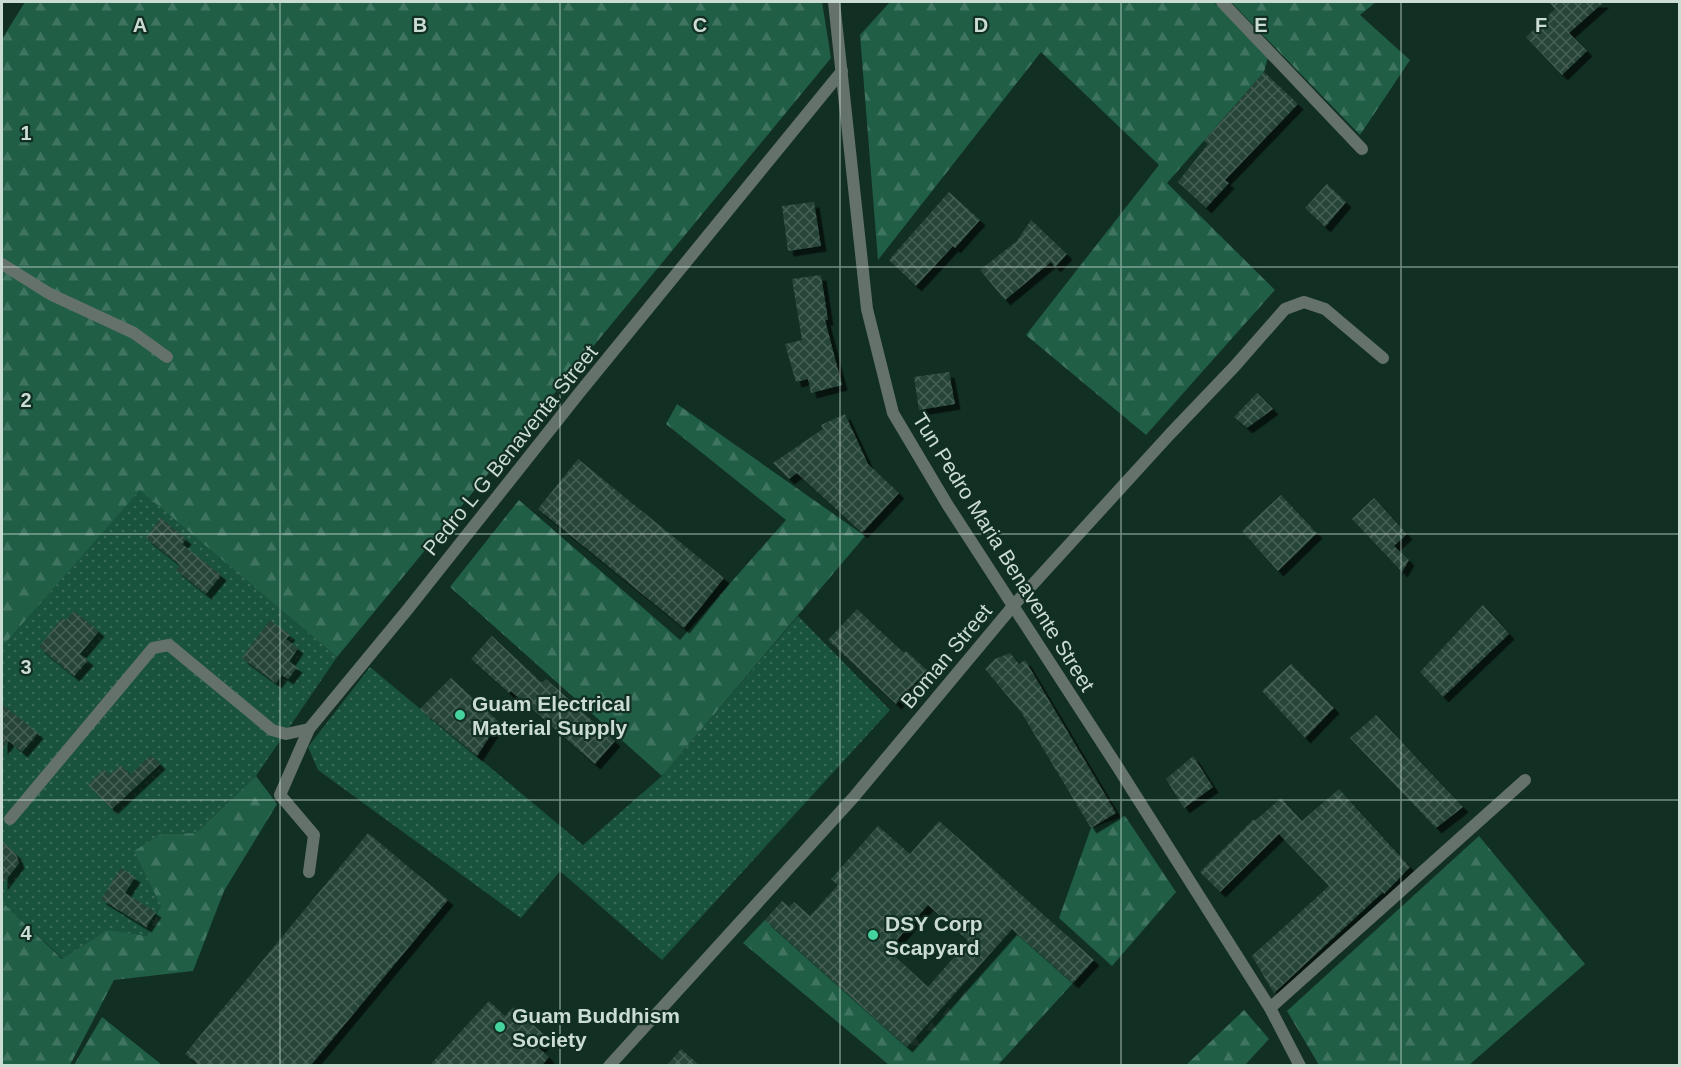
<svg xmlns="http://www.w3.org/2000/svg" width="1681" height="1067" font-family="Arial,sans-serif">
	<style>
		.grass { fill: url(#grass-dots) }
		.forest { fill: url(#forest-firs) }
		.building { fill: url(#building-cross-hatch); fill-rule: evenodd; filter: url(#shadow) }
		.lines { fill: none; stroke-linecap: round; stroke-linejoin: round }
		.street { stroke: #65726b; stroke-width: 12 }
		.grid { fill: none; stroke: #cbdcd3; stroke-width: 1.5; stroke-opacity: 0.55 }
		.poi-dot { fill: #46d49e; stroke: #122f23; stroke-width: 2 }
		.labels { text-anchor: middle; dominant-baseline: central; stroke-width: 4.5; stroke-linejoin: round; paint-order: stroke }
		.street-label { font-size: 21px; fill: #cbdcd3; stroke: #122f23 }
		.poi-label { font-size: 21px; font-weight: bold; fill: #cbdcd3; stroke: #122f23; text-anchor: start }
		.grid-label { font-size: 20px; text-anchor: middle; font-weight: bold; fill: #cbdcd3; stroke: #122f23; stroke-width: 4.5; stroke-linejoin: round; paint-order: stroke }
	</style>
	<defs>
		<pattern id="grass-dots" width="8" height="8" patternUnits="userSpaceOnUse" patternTransform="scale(1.5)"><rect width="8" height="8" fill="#19533d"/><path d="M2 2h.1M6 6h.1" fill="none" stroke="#396b58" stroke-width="1.8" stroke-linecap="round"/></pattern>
		<pattern id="forest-firs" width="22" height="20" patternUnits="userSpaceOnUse" patternTransform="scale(1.5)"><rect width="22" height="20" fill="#205e46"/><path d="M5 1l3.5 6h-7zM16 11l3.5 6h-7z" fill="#3f7460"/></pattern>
		<pattern id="building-cross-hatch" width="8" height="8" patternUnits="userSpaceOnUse" patternTransform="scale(1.5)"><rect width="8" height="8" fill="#284538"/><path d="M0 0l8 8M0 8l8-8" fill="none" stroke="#465f54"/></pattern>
		<filter id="shadow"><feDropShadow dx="5.5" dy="5.5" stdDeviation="0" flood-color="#0009"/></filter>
	</defs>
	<rect width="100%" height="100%" fill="#122f23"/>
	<!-- grass -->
	<g class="grass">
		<path d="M 140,489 L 337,657 L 256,776 L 196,833 L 161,834 L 161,906 L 147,936 L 108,931 L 63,959 L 2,902 L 2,647 Z"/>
		<path d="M 798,616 L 890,710 L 662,960 L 560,871 L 521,918 L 318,770 L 308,747 L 370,667 L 583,845 L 662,776 Z"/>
	</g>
	<!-- forest -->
	<g class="forest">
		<path d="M 25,2 L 822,2 L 831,58 L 337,657 L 140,490 L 2,647 L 2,39 Z"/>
		<path d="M 890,2 L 1214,2 L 1268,57 L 1264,72 L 1167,183 L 1275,290 L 1146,435 L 1026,335 L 1159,165 L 1041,52 L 878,260 L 860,35 Z"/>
		<path d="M 1231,2 L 1376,2 L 1360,15 L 1410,60 L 1360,135 Z"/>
		<path d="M 677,404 L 865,536 L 662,776 L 450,587 L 519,500 L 680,640 L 786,520 L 666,424 Z"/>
		<path d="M 256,776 L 277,804 L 224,891 L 193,971 L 114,980 L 70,1065 L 2,1065 L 2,902 L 62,959 L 108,930 L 147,936 L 161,906 L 134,851 L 161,834 L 196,833 Z"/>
		<path d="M 1125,816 L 1176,892 L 1112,966 L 1059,918 L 1091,828 Z"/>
		<path d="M 1479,836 L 1585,964 L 1469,1065 L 1319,1065 L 1287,1011 Z"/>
		<path d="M 765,920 L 907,1047 L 1012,929 L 1073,983 L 998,1065 L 889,1065 L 743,943 Z"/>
		<path d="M 1244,1010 L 1269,1039 L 1245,1065 L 1186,1065 Z"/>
		<path d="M 102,1017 L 162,1065 L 74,1065 Z"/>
	</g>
	<!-- building -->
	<g class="building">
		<path d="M 1549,2 L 1604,2 L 1569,33 L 1587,51 L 1562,75 L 1526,37 L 1555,9 Z"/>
		<path d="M 1264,72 L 1298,104 L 1225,180 L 1229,183 L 1206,208 L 1178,182 L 1208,144 L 1204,141 Z"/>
		<path d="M 1327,184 L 1346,202 L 1325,227 L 1305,208 Z"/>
		<path d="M 949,192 L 980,220 L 955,248 L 953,246 L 916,286 L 889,260 Z"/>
		<path d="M 814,202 L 821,246 L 788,251 L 782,206 Z"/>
		<path d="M 1031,220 L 1067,254 L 1055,267 L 1051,262 L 1005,300 L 980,270 L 1017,241 Z"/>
		<path d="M 821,275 L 828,320 L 825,320 L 842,385 L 811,393 L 808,379 L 796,382 L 785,344 L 802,340 L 792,279 Z"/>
		<path d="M 949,372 L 955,404 L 919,410 L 914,377 Z"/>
		<path d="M 1257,393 L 1273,409 L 1247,428 L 1234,417 Z"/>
		<path d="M 845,414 L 868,464 L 899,493 L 862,533 L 797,473 L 789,479 L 773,463 L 823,429 L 821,425 Z"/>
		<path d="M 578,459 L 724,578 L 684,628 L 538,509 Z"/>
		<path d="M 1281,495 L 1317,533 L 1278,571 L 1242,531 Z"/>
		<path d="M 1374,498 L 1407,534 L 1394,546 L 1409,560 L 1402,572 L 1352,519 Z"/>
		<path d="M 161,518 L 186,539 L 182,544 L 221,575 L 206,594 L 176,570 L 180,565 L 146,538 Z"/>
		<path d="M 1483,605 L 1509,634 L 1443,697 L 1420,672 Z"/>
		<path d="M 857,609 L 904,653 L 906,651 L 927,670 L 896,704 L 828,640 Z"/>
		<path d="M 74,611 L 99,631 L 80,654 L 88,660 L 74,676 L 39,647 L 62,618 L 66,620 Z"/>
		<path d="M 270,620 L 290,635 L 286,639 L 298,648 L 289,662 L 297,667 L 288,679 L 282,675 L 276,683 L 242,658 Z"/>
		<path d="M 492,636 L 542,683 L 546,679 L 615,741 L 595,764 L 511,691 L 509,693 L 471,659 Z"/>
		<path d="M 1010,653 L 1019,664 L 1025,660 L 1116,813 L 1091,828 L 1021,712 L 985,669 L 995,659 Z"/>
		<path d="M 1291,664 L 1334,708 L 1305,738 L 1262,691 Z"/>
		<path d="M 451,678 L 499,722 L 477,756 L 420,709 Z"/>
		<path d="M 2,704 L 38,733 L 22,752 L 9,741 L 2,750 Z"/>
		<path d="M 1376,715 L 1463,807 L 1436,828 L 1350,738 Z"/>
		<path d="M 151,755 L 160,764 L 112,809 L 88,785 L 104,769 L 110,775 L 121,765 L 130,775 Z"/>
		<path d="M 1193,756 L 1213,787 L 1184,808 L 1166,779 Z"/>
		<path d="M 1339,789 L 1410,867 L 1384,894 L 1383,892 L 1274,993 L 1252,956 L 1329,886 L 1279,834 L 1220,892 L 1200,872 L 1254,819 L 1255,821 L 1281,798 L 1302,821 Z"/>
		<path d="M 939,821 L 1094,960 L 1073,983 L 1012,929 L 907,1047 L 765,920 L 782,901 L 789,907 L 794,902 L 810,916 L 838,885 L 831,879 L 878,826 L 910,854 ZM 928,905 L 968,941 L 928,987 L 888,950 Z"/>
		<path d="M 368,833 L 448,900 L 311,1065 L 199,1065 L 185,1054 Z"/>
		<path d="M 2,841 L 16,854 L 19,863 L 2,885 Z"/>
		<path d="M 121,868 L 135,877 L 125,893 L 156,912 L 146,927 L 101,899 Z"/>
		<path d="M 489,1001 L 505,1016 L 513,1007 L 548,1038 L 539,1048 L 549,1057 L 542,1065 L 430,1065 Z"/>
		<path d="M 681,1049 L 699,1065 L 667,1065 Z"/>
	</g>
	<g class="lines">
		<!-- street -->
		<g class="street">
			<path d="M 834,2 L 867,309 L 893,413 L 947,504 L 1117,766 L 1270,1008 L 1300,1066"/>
			<path d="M 1222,2 L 1362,149"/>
			<path d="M 2,264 L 50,294 L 134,333 L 167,357"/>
			<path d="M 10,819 L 153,648 L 169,645 L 272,730 L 286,734 L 309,729"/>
			<path d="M 309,872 L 314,835 L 280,795 L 309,729 L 408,609 L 580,392 L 842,71"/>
			<path d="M 1270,1008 L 1525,780"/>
			<path d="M 609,1066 L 853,798 L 1013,606 L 1170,434 L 1234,367 L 1285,309 L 1304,302 L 1325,309 L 1383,358"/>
		</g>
	</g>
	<!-- grid -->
	<path class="grid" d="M 280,2 L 280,1066M 560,2 L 560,1066M 840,2 L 840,1066M 1121,2 L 1121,1066M 1401,2 L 1401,1066M 2,267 L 1680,267M 2,534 L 1680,534M 2,800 L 1680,800"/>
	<!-- markers -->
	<g class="poi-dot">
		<circle cx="460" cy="715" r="6"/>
		<circle cx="873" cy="935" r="6"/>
		<circle cx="500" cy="1027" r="6"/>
	</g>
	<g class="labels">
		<!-- street labels -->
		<g class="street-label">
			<text transform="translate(510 450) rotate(-51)">Pedro L G Benaventa Street</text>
			<text transform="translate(1004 552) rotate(58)">Tun Pedro Maria Benavente Street</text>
			<text transform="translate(946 656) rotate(-50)">Boman Street</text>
		</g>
		<!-- poi labels -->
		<g class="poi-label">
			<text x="472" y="703">Guam Electrical<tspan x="472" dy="24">Material Supply</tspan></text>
			<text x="885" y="923">DSY Corp<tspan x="885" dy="24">Scapyard</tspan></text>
			<text x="512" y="1015">Guam Buddhism<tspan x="512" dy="24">Society</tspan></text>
		</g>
	</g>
	<g class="grid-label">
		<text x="140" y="32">A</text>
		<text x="420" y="32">B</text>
		<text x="700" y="32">C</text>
		<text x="981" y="32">D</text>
		<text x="1261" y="32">E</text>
		<text x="1541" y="32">F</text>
		<text x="26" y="140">1</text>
		<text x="26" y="407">2</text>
		<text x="26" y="674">3</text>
		<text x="26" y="940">4</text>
	</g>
	<!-- border -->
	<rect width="1681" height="1067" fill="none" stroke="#cbdcd3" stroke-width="6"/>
</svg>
